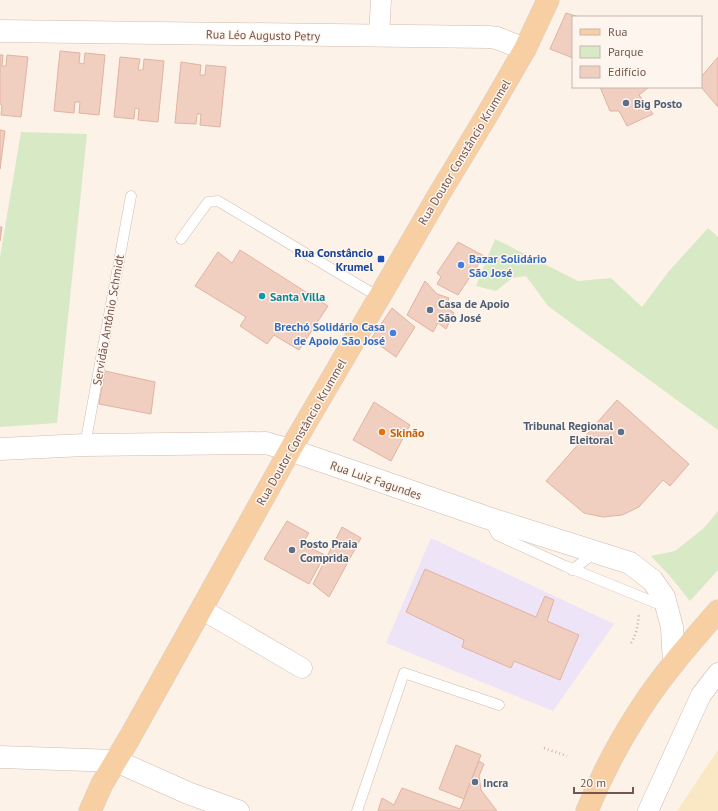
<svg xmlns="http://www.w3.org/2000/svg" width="718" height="811" font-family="'PT Sans',sans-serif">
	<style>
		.education { fill: #eee4f8 }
		.green { fill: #d8e9c6 }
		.sand { fill: #f9e8c3 }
		.building { fill: #f0cec0; stroke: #e2b3a1 }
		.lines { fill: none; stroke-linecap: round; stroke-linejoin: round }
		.lane-casing { stroke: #cfbbb0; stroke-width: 11 }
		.street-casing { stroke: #cfbbb0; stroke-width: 21 }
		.secondary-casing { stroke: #d2baae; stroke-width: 23 }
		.primary-casing { stroke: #d8d0cd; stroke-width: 23 }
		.path { stroke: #d5b1a3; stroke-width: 2.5; stroke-dasharray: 1 3; stroke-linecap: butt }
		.lane { stroke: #fff; stroke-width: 10 }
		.street { stroke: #fff; stroke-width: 20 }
		.secondary { stroke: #fff; stroke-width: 22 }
		.primary { stroke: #f7cfa3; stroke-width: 22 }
		.service-dot { fill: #5c6f8a; stroke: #fef6ee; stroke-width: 1.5 }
		.transit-dot { fill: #1a4fb4; stroke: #fef6ee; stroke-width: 1.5 }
		.shop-dot { fill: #3f7fe0; stroke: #fef6ee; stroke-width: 1.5 }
		.culture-dot { fill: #0f9aa8; stroke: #fef6ee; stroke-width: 1.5 }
		.food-dot { fill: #e8710a; stroke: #fef6ee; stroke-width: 1.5 }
		.labels { text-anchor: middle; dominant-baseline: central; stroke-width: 3; stroke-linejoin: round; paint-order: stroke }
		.street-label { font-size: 12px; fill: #74564c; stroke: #fef6ee }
		.service-label { font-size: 12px; font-weight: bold; fill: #4e5e75; stroke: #fef6ee; text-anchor: start }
		.transit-label { font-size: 12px; font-weight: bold; fill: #164399; stroke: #fef6ee; text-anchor: end }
		.shop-label { font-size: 12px; font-weight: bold; fill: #366cbe; stroke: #fef6ee; text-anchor: start }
		.culture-label { font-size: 12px; font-weight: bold; fill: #0d838f; stroke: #fef6ee; text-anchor: start }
		.food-label { font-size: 12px; font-weight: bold; fill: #c56008; stroke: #fef6ee; text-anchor: start }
	</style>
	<rect width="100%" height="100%" fill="#fcf2e7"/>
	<!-- education -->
	<path class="education" d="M 431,538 L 614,624 L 553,711 L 386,643 Z"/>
	<!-- green -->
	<g class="green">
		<path d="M 21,132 L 87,134 L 57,423 L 0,427 L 0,257 Z"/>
		<path d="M 708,228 L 718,237 L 718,430 L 548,306 L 526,276 L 512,278 L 496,291 L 476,286 L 495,239 L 578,281 L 611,278 L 642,307 L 669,271 Z"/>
		<path d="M 718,511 L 718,570 L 690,601 L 669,575 L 651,556 L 675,551 L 704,528 Z"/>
	</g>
	<!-- sand -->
	<path class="sand" d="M 718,750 L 718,811 L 677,811 Z"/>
	<!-- building -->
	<g class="building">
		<path d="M 566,13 L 579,17 L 573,17 L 573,58 L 550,49 Z"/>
		<path d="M 60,51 L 80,53 L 79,63 L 84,64 L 85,53 L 105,55 L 99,115 L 79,113 L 80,102 L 75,102 L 74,113 L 54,111 Z"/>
		<path d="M 0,55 L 3,55 L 2,66 L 6,66 L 7,55 L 28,57 L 21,117 L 1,115 L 2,105 L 0,104 Z"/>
		<path d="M 120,57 L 140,59 L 138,70 L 143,70 L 144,59 L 164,61 L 158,122 L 138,120 L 139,109 L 135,108 L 134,119 L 114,117 Z"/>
		<path d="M 718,57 L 718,107 L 701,87 L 701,77 Z"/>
		<path d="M 181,62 L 201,65 L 200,75 L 205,75 L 206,65 L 226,67 L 220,127 L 200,125 L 201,114 L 197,114 L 196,124 L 175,123 Z"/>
		<path d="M 600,87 L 649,87 L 639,95 L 653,114 L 627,126 L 619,111 L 610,111 Z"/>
		<path d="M 0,130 L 5,131 L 0,169 Z"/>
		<path d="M 0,227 L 2,227 L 0,241 Z"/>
		<path d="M 458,242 L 484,256 L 458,295 L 437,284 L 441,277 L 437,273 Z"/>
		<path d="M 240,250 L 328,306 L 299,350 L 274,335 L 267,344 L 240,326 L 246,317 L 195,286 L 218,252 L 232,263 Z"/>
		<path d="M 425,281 L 437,294 L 449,298 L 446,307 L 454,313 L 446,329 L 438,323 L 433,332 L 407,315 Z"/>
		<path d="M 392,308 L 415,327 L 396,357 L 371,339 Z"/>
		<path d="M 105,371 L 155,382 L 151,414 L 99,404 Z"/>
		<path d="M 617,400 L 689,464 L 670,486 L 663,480 L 639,507 L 622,515 L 603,517 L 584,513 L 546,481 Z"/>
		<path d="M 374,402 L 410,425 L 391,461 L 353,440 Z"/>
		<path d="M 287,521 L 309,533 L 302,544 L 325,555 L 309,584 L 264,559 Z"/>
		<path d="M 342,527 L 361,538 L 329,597 L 313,584 Z"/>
		<path d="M 425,569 L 536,617 L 545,596 L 554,600 L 547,621 L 579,635 L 560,680 L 514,661 L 511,668 L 462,647 L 464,640 L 406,612 Z"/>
		<path d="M 456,745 L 481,755 L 464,799 L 439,789 Z"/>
		<path d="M 479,761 L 484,764 L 479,776 L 481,790 L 497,811 L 378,811 L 382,798 L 394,805 L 402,788 L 460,809 Z"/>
	</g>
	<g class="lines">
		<!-- lane casing -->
		<g class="lane-casing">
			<g id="lane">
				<path d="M 181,239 L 208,202 L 218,201 L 367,290 L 380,296"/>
				<path d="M 85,445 L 131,196"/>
				<path d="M 489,520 L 497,535 L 565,566 L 656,603"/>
				<path d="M 572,570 L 596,552"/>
				<path d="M 357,811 L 404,673 L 499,705"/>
			</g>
		</g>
		<!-- street casing -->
		<g class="street-casing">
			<g id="street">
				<path d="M 379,36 L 381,0"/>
				<path d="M 201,609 L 302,668"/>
				<path d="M 648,811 L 701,695 L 718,673"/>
			</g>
		</g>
		<!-- secondary casing -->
		<g class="secondary-casing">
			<g id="secondary">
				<path d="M 0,31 L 489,37 L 497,38 L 525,49"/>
				<path d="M 0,449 L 85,445 L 266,443 L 290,450 L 488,518 L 630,563 L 652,580 L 664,597 L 672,627 L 674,663"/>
				<path d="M 0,757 L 116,761 L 188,793 L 238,811"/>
			</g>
		</g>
		<!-- primary casing -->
		<g class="primary-casing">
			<g id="primary">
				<path d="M 90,811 L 102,784 L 130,737 L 290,450 L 380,296 L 438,196 L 487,115 L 525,49 L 548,0"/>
				<path d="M 587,811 C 601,776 619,742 639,711 C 662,675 690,643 718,611"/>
			</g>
		</g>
		<!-- path -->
		<g class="path">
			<path d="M 631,643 C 637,633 638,625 639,613"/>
			<path d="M 544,748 L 567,756"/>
		</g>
		<!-- lane -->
		<use href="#lane" class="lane"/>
		<!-- street -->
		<use href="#street" class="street"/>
		<!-- secondary -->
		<use href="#secondary" class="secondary"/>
		<!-- primary -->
		<use href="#primary" class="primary"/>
	</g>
	<!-- markers -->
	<g class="service-dot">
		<circle cx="626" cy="103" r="4"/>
		<circle cx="430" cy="310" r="4"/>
		<circle cx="621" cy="432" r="4"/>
		<circle cx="292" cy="550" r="4"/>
		<circle cx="475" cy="782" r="4"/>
	</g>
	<rect class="transit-dot" x="377" y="255" width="8" height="8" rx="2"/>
	<g class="shop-dot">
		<circle cx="461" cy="265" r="4"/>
		<circle cx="393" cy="333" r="4"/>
	</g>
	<circle class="culture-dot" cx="262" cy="296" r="4"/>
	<circle class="food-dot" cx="382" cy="432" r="4"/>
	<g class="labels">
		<!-- street labels -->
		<g class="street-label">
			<text transform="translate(263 35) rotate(1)">Rua Léo Augusto Petry</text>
			<text transform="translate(464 152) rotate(-59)">Rua Doutor Constâncio Krummel</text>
			<text transform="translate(108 320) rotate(-80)">Servidão Antônio Schmidt</text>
			<text transform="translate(301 432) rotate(-60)">Rua Doutor Constâncio Krummel</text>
			<text transform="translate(376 480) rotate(19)">Rua Luiz Fagundes</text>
		</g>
		<!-- service labels -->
		<g class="service-label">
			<text x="634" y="103">Big Posto</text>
			<text x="438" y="303">Casa de Apoio<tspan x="438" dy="14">São José</tspan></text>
			<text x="613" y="425" text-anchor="end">Tribunal Regional<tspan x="613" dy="14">Eleitoral</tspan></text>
			<text x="300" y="543">Posto Praia<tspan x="300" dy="14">Comprida</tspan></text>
			<text x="483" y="782">Incra</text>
		</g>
		<!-- transit labels -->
		<g class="transit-label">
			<text x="373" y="252">Rua Constâncio<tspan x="373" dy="14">Krumel</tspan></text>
		</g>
		<!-- shop labels -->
		<g class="shop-label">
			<text x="469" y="258">Bazar Solidário<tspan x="469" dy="14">São José</tspan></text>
			<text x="385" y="326" text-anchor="end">Brechó Solidário Casa<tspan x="385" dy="14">de Apoio São José</tspan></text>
		</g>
		<!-- culture labels -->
		<g class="culture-label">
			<text x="270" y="296">Santa Villa</text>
		</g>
		<!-- food labels -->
		<g class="food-label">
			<text x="390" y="432">Skinão</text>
		</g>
	</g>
	<!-- legend -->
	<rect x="572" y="16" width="130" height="72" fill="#fef6ee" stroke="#c7b6ad"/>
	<rect x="580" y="29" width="20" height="6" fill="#f7cfa3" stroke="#c7b6ad"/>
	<text x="608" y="36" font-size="12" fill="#74564c">Rua</text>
	<rect x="580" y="46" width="20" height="12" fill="#d8e9c6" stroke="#c7b6ad"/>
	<text x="608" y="56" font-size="12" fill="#74564c">Parque</text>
	<rect x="580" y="66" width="20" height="12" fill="#f0cec0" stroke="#c7b6ad"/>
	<text x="608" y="76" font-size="12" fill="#74564c">Edifício</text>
	<!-- scale -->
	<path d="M574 787v6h59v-6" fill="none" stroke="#74564c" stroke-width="2"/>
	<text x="580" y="787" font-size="12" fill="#74564c" stroke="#fef6ee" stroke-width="3" paint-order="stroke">20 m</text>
</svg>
